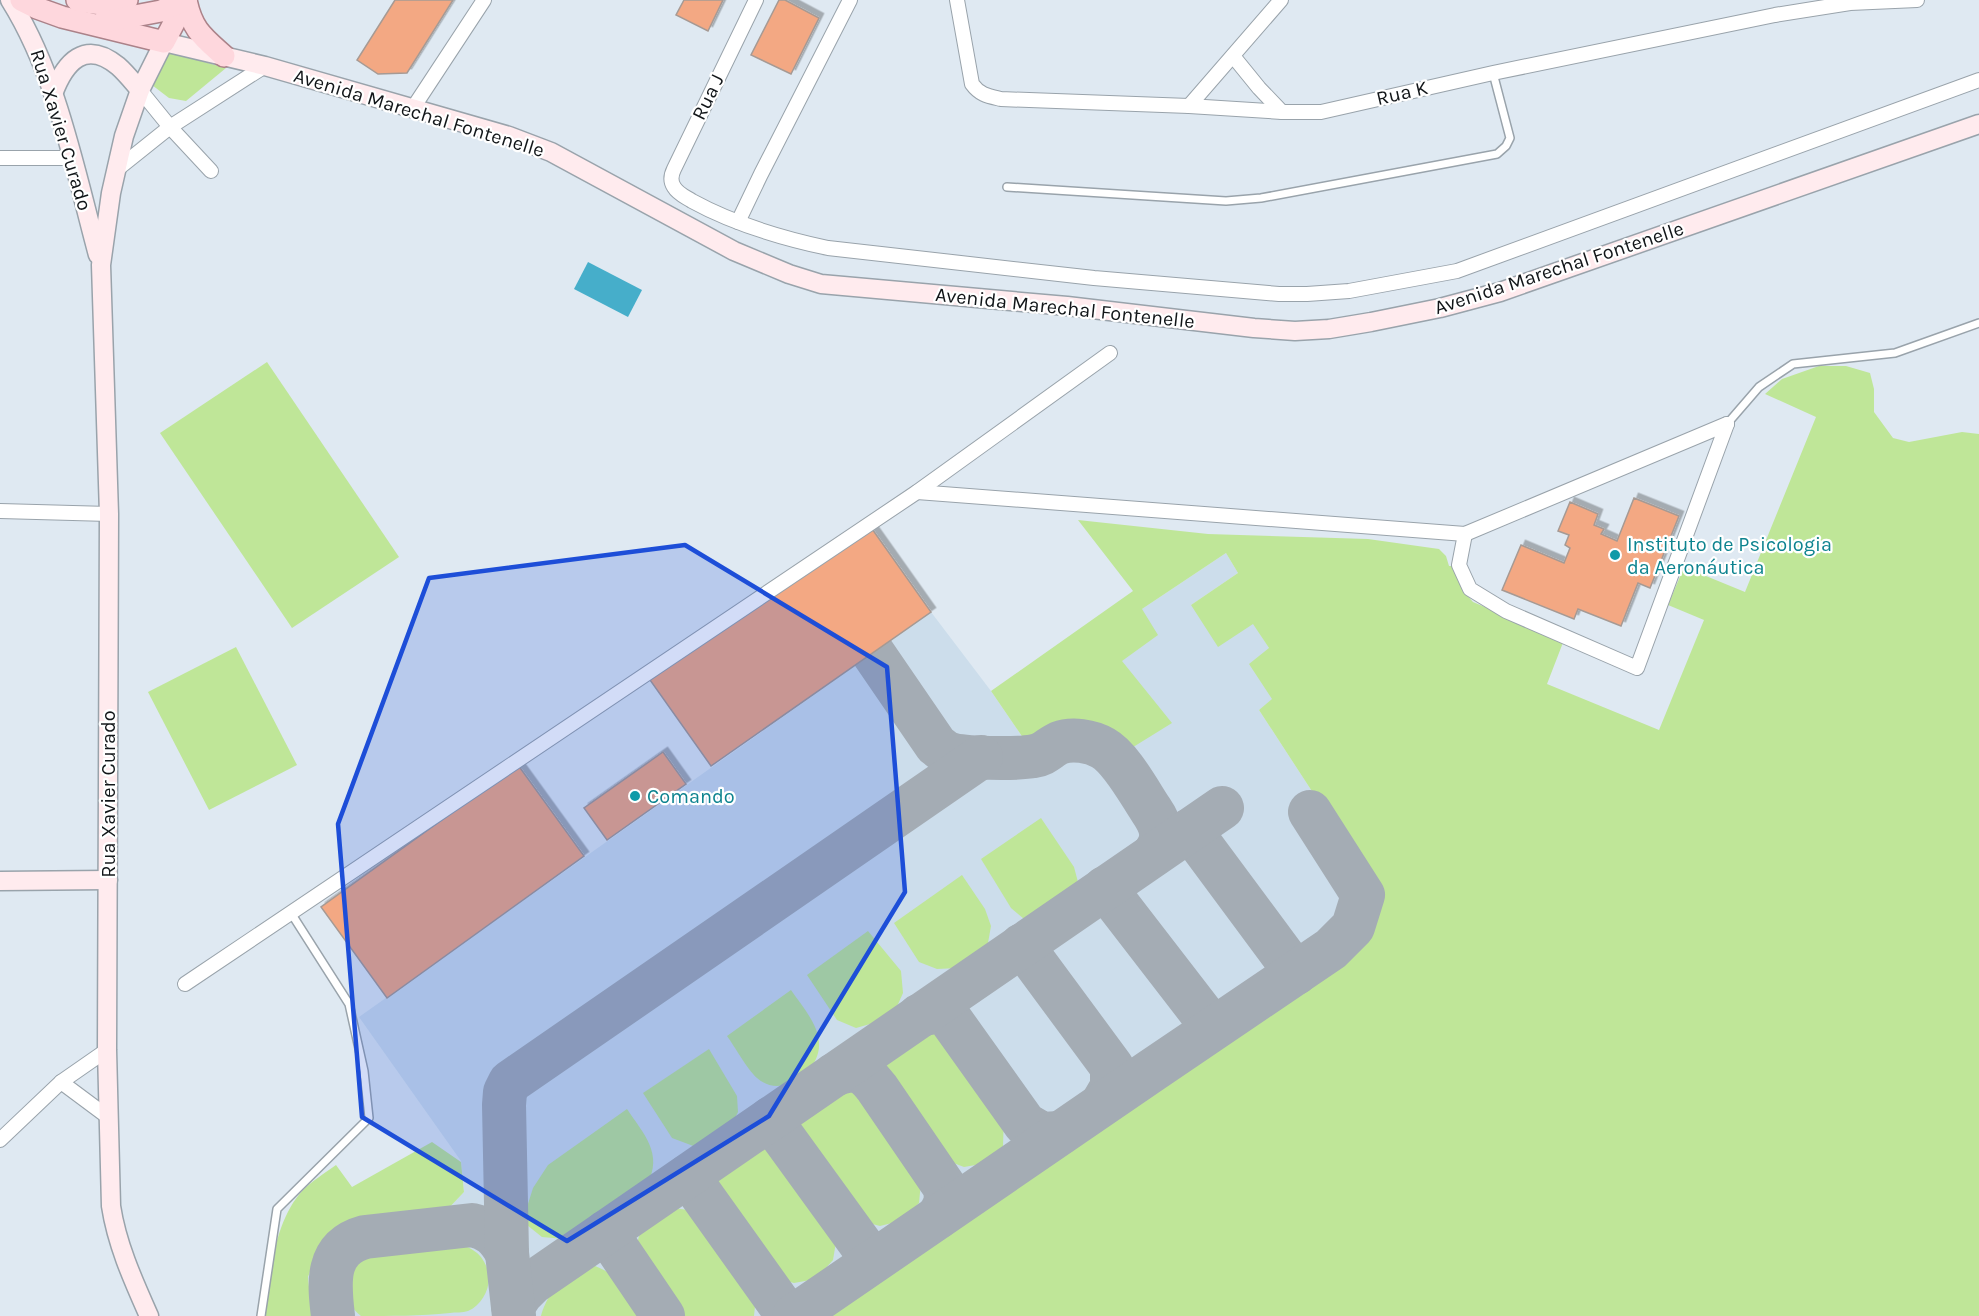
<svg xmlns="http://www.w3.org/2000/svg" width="1979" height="1316" font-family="Karla,sans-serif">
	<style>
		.built { fill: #ccddeb }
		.green { fill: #bfe698 }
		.water { fill: #46aeca }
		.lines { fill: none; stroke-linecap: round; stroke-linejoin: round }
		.taxiway { stroke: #a4acb4; stroke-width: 44 }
		.building { fill: #f3a883; stroke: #a69a94; stroke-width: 1.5; filter: url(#shadow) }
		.lane-casing { stroke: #99a3ab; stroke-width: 10 }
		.street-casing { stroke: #99a3ab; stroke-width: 16 }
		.secondary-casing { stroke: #99a3ab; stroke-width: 21 }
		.primary-casing { stroke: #ab8289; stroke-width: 24 }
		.lane { stroke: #fff; stroke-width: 7 }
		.street { stroke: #fff; stroke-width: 14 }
		.secondary { stroke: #ffebee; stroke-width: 18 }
		.primary { stroke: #fed7dd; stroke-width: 21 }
		.marked { fill: #1d4ed8; fill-opacity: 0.2; stroke: #1d4ed8; stroke-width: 4.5; stroke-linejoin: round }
		.culture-dot { fill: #0f9aa8; stroke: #fff; stroke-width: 2 }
		.labels { text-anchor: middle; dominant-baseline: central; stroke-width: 4.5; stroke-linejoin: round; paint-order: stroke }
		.street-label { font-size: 20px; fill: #111518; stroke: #fff }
		.culture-label { font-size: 20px; fill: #0d838f; stroke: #fff; text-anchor: start }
	</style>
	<defs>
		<filter id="shadow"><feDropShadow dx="4.5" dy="-4.5" stdDeviation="0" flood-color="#0004"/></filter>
	</defs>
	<rect width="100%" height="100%" fill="#dfe9f2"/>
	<!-- built -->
	<path class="built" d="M 1226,553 L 1238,573 L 1191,605 L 1253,623 L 1269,648 L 1273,700 L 1259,710 L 1362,868 L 1373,899 L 1369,922 L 1362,936 L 1351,948 L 817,1316 L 312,1316 L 308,1277 L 321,1244 L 350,1221 L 446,1211 L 464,1192 L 461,1161 L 359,1017 L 931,612 L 991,691 L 1028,745 L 1051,728 L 1076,724 L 1100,730 L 1121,661 L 1142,609 Z"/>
	<!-- green -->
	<g class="green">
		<path d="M 168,52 L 226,68 L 186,101 L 169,98 L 152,85 Z"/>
		<path d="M 267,362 L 399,557 L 292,628 L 160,433 Z"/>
		<path d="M 1819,366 L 1846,366 L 1870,373 L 1874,389 L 1874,412 L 1893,438 L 1909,442 L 1962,432 L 1979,434 L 1979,1316 L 817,1316 L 1351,948 L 1362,936 L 1369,922 L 1373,899 L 1362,868 L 1259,710 L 1272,699 L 1249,664 L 1269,648 L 1253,624 L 1218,647 L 1191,605 L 1238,573 L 1226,553 L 1142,609 L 1158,635 L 1122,661 L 1172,723 L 1130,749 L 1100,730 L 1076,724 L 1051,728 L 1028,745 L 991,691 L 1133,591 L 1078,520 L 1208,534 L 1368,539 L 1439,549 L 1446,556 L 1449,566 L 1454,566 L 1465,593 L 1473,602 L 1564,640 L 1547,684 L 1659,730 L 1704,620 L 1668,605 L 1684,567 L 1745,592 L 1816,417 L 1765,394 L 1782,379 Z"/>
		<path d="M 236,647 L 297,765 L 209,810 L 148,692 Z"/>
		<path d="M 1041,818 L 1074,867 L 1078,882 L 1072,893 L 1036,917 L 1024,919 L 1011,908 L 981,859 Z"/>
		<path d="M 962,875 L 985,909 L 991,926 L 988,943 L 974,960 L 958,968 L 937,969 L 919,962 L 894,923 Z"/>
		<path d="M 868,931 L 901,971 L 903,993 L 895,1011 L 877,1022 L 856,1028 L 837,1020 L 807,975 Z"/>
		<path d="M 791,990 C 801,1005 818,1023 819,1043 C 821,1072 781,1100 757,1078 C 747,1069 735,1047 727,1036 Z"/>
		<path d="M 920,1028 L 944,1035 L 1004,1116 L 1003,1146 L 987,1163 L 964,1167 L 943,1159 L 884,1079 L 883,1054 L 896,1036 Z"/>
		<path d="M 709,1049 L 737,1096 L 738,1112 L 730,1128 L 712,1143 L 696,1147 L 672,1138 L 643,1093 Z"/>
		<path d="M 837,1088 L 863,1094 L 921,1182 L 919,1203 L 904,1220 L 880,1226 L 853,1219 L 796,1133 C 802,1100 804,1097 837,1088 Z"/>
		<path d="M 627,1109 C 643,1133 664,1154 647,1184 L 564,1239 L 542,1237 L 527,1225 L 527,1207 L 533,1188 L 548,1165 Z"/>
		<path d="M 432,1142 L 461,1162 L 464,1192 L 446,1211 L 350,1221 L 321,1244 L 308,1277 L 312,1316 L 262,1316 C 270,1276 274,1221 303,1190 C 312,1181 325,1173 336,1165 L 352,1187 Z"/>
		<path d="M 751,1144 L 773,1152 L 836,1242 L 833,1260 L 816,1279 L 794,1283 L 772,1277 L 711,1195 L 713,1171 L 730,1153 Z"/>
		<path d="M 674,1208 L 688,1210 L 702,1220 L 752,1293 L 755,1306 L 754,1316 L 681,1316 C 670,1300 649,1275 641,1259 C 629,1233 652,1214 674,1208 Z"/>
		<path d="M 452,1242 C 468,1246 481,1251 487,1268 C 493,1283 484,1304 468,1311 C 463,1313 455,1312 450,1313 C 420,1316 391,1316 361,1316 C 344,1303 340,1277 355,1261 C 359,1256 366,1254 372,1251 Z"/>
		<path d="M 592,1265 C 620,1274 627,1293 643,1316 L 541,1316 C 545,1300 561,1273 578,1267 C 582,1266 588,1266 592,1265 Z"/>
	</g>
	<!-- water -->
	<path class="water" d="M 588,262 L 642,290 L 628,317 L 574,289 Z"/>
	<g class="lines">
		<!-- taxiway -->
		<g class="taxiway">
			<path d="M 873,653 L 936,745 C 939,747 943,751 947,753 C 961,759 1018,759 1034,756 C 1044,755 1050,747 1059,743 C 1072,738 1091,741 1103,748 C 1121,758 1139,792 1151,810 C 1162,826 1166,839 1153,855"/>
			<path d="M 1190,830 L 1296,973"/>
			<path d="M 1105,888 L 1213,1028"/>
			<path d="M 1022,945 L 1112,1067 L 1112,1087 L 1102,1104"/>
			<path d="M 919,1016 C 930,1012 937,1011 948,1016 L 1025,1124 L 1042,1134 L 1060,1133"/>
			<path d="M 834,1075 C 855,1066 864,1071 877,1088 L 944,1186 C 948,1199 945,1206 938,1217"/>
			<path d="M 770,1119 L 873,1261"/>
			<path d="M 688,1176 L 788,1316"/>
			<path d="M 606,1232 L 663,1316"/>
			<path d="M 513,1306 L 521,1294 L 532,1283 L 1222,808"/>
			<path d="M 333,1316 C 329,1283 325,1248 365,1237 L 472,1225 C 490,1229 498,1237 507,1253"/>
			<path d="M 514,1316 L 507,1253 L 504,1105 L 505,1092 L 510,1082 L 981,757"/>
			<path d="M 794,1316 L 1151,1071 L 1331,949 L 1353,927 L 1363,895 L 1310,812"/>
		</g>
	</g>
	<!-- building -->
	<g class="building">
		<path d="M 395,0 L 453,0 L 407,73 L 378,74 L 357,60 Z"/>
		<path d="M 684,0 L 723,0 L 708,31 L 676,15 Z"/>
		<path d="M 779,0 L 785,0 L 819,18 L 791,74 L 751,55 Z"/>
		<path d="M 1634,498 L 1679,516 L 1650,588 L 1638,583 L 1621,626 L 1578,609 L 1574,619 L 1502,590 L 1521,545 L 1564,563 L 1570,548 L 1565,545 L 1569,535 L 1558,531 L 1570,502 L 1598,514 L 1594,525 L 1604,529 L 1601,534 L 1617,541 Z"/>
		<path d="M 870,526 L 931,612 L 711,766 L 650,680 Z"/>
		<path d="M 663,752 L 686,784 L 607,840 L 584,808 Z"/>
		<path d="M 518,765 L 584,856 L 387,998 L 321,907 Z"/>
	</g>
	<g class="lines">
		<!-- lane casing -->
		<g class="lane-casing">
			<g id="lane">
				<path d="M 1007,187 L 1226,201 L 1261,198 L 1497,154 L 1506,146 L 1510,138 L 1493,73"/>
				<path d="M 1727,424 L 1759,387 L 1793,364 L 1895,353 L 1979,323"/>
				<path d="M 261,1316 L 277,1209 L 369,1118 L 364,1071 L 349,1004 L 291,913"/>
			</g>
		</g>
		<!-- street casing -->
		<g class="street-casing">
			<g id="street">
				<path d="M 756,0 L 674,169 C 671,175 670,181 674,187 C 678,194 686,197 692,201 C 734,224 781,238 828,248 L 1094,278 L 1279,294 L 1307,294 L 1349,291 L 1457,271 L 1979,80"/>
				<path d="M 957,0 L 972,84 C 980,95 988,96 1001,99 L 1189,106 L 1282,112 L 1321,112 L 1493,73 L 1775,15 L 1850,3 L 1917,0"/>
				<path d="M 1233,56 L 1259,88 L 1282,112"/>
				<path d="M 140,90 L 170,127 L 211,171"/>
				<path d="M 1189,106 L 1281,0"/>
				<path d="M 413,108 L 484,0"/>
				<path d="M 0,158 L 72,158"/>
				<path d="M 115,171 L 170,127 L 265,66"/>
				<path d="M 738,222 L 761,174 L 850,0"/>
				<path d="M 917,492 L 1465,534 L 1727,424"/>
				<path d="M 0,511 L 109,514"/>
				<path d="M 1465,534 L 1459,565 L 1470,589 L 1506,611 L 1637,668 L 1727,424"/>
				<path d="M 185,984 L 917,492 L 1110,353"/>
				<path d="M 61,1082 L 108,1117"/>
				<path d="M 0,1140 L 61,1082 L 107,1050"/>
			</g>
		</g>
		<!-- secondary casing -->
		<g class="secondary-casing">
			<g id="secondary">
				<path d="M 10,0 C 57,75 75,170 98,255"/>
				<path d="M 53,94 C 65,62 85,39 118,66 C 126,73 133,82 140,90"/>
				<path d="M 0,881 L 108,880"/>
				<path d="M 149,1316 C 133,1280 117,1245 111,1206 L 107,1050 L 109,514 L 101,265 L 111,193 L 124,136 L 140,90 L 164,42 L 265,66 L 509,136 L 551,152 L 734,251 L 789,274 L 821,284 L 1067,306 L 1254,328 L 1295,331 L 1329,329 L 1371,322 L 1440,308 L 1500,292 L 1979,124"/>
			</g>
		</g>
		<!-- primary casing -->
		<g class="primary-casing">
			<g id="primary">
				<path d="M 21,0 L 37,8 L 62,17 L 164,42 L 186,0"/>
				<path d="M 77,0 C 93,4 110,6 127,0"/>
				<path d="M 186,0 C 192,30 203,37 224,56"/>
				<path d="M 103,22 L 161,11 L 186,0"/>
			</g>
		</g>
		<!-- lane -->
		<use href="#lane" class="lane"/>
		<!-- street -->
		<use href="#street" class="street"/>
		<!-- secondary -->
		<use href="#secondary" class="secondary"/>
		<!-- primary -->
		<use href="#primary" class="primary"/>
	</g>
	<!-- marked area -->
	<path class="marked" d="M 685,545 L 887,667 L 905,892 L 769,1116 L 567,1241 L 362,1117 L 338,824 L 429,578 Z"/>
	<!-- markers -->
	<g class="culture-dot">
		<circle cx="1615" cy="555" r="6"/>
		<circle cx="635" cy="796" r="6"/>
	</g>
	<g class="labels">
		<!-- street labels -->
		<g class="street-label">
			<text transform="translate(1402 93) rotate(-13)">Rua K</text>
			<text transform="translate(708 97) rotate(-64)">Rua J</text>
			<text transform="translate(419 113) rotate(17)">Avenida Marechal Fontenelle</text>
			<text transform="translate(61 130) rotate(73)">Rua Xavier Curado</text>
			<text transform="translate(1559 268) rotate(-18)">Avenida Marechal Fontenelle</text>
			<text transform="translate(1065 308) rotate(6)">Avenida Marechal Fontenelle</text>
			<text transform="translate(108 794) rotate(-90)">Rua Xavier Curado</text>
		</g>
		<!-- culture labels -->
		<g class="culture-label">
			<text x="1627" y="544">Instituto de Psicologia<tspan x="1627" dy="23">da Aeronáutica</tspan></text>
			<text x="647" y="796">Comando</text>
		</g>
	</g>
</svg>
